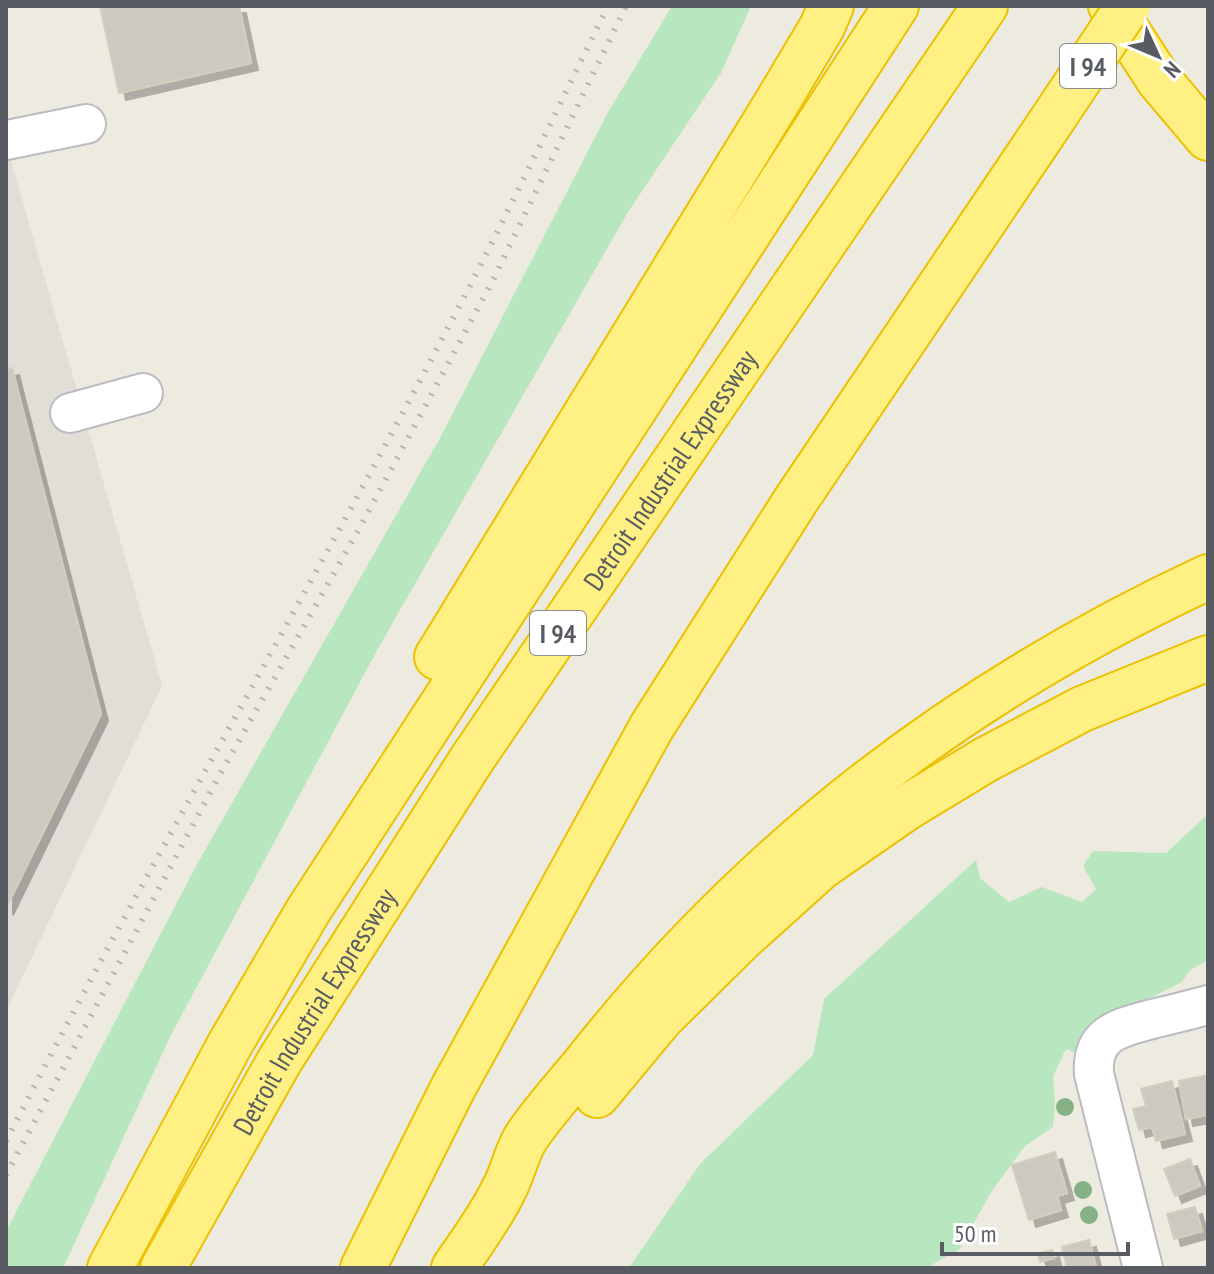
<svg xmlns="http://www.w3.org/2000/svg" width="1214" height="1274" font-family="'PT Sans Narrow',sans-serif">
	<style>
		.industrial { fill: #e0ded7 }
		.green { fill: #b8e7bf }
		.building { fill: #cccac0; stroke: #d1cebd; stroke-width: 2; filter: url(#shadow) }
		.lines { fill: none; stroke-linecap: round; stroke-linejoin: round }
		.minor-casing { stroke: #babcc2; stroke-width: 42 }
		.highway-casing { stroke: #ebc100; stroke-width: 48 }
		.minor { stroke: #fff; stroke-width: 38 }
		.highway { stroke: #fff083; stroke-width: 44 }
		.rail { stroke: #b3b4b4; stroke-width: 6; stroke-dasharray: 2 10; stroke-linecap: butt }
		.highway-bridge-casing { stroke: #ebc100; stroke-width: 48; stroke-linecap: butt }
		.highway-bridge { stroke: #fff083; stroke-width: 44 }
		.tree { fill: #84b286 }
		.labels { text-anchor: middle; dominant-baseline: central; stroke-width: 8; stroke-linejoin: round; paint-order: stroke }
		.shield { fill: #fff; stroke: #8a8c90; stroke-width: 2 }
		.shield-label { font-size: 26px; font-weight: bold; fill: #585b61 }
		.street-label { font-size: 28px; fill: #585b61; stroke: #fff }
	</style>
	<defs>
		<filter id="shadow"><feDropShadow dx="7" dy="7" stdDeviation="0" flood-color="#0004"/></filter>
	</defs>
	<rect width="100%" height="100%" fill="#edebdf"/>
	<!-- industrial -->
	<path class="industrial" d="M 6,143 L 162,686 L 6,1011 Z"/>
	<!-- green -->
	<g class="green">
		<path d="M 672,6 L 751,6 L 721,73 L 628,212 L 380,645 L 171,1035 L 63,1268 L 6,1268 L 6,1231 L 196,866 L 440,438 L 607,114 Z"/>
		<path d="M 1208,814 L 1208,960 L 1190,970 L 1182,982 L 1144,1001 L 1091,1035 L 1079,1055 L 1066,1049 L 1053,1076 L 1055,1104 L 1053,1127 L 1025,1146 L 991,1192 L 959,1250 L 926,1268 L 629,1268 L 700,1164 L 813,1055 L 824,999 L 976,860 L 980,878 L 1009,902 L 1042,887 L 1082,902 L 1096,889 L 1083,866 L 1093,851 L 1166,853 Z"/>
	</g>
	<!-- building -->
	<g class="building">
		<path d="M 100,6 L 239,6 L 251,63 L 119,93 Z"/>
		<path d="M 12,368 L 101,714 L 6,908 L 6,370 Z"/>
		<path d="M 1208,1075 L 1208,1115 L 1186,1119 L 1179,1081 Z"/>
		<path d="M 1172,1081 L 1185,1134 L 1156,1141 L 1152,1127 L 1139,1130 L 1133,1109 L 1146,1106 L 1141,1089 Z"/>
		<path d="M 1055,1152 L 1067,1193 L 1057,1196 L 1061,1210 L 1029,1220 L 1012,1165 Z"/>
		<path d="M 1190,1159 L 1200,1186 L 1175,1196 L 1164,1169 Z"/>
		<path d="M 1195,1207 L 1202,1231 L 1174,1239 L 1167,1214 Z"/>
		<path d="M 1089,1240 L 1096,1267 L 1067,1268 L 1062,1247 Z"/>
		<path d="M 1052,1250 L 1054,1258 L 1040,1262 L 1038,1254 Z"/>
	</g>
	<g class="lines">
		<!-- minor casing -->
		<g class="minor-casing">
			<g id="minor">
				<path d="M 7,140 L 86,124"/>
				<path d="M 70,413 L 143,393"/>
				<path d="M 1143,1268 L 1094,1074 C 1091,1033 1119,1028 1152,1019 C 1170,1015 1189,1010 1208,1005"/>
			</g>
		</g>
		<!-- highway casing -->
		<g class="highway-casing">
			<g id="highway">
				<path d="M 1111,6 L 1159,80 L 1208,138"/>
				<path d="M 437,657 L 776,104 L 822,27 L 831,6"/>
				<path d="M 597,1095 L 661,1018 L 741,939 L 821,867 L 906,808 L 985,760 L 1082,709 L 1208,658"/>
				<path d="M 110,1268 L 230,1044 L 308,911 L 896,6"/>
				<path id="s1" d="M 163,1268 L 280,1060 L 472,759 L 985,6"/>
				<path d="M 363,1268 L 453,1088 L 651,728 L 796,500 L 1048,126"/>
				<path d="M 454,1268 C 471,1243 490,1218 503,1191 C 513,1174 516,1152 527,1136 C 544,1111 565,1088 584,1065 C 753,850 961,692 1208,577"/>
			</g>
		</g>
		<!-- minor -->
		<use href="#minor" class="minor"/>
		<!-- highway -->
		<use href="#highway" class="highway"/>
		<!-- rail -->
		<g class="rail">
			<path d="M 6,1141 C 156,848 326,565 477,272 C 522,184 564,95 608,6"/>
			<path d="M 6,1175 L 219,776 L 359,529 L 492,282 L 626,6"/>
		</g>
		<!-- highway-bridge casing -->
		<g class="highway-bridge-casing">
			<path id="highway-bridge" d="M 1048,126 L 1128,6"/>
		</g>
		<!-- highway-bridge -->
		<use href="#highway-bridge" class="highway-bridge"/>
	</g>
	<!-- trees -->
	<g class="tree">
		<circle cx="1065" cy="1107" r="9"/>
		<circle cx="1083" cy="1190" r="9"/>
		<circle cx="1089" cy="1215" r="9"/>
	</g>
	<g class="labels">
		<!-- shield labels -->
		<g class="shield">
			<rect x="1060" y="44" width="56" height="44" rx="6"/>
			<rect x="530" y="611" width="56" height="44" rx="6"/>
		</g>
		<g class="shield-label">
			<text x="1088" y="66">I 94</text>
			<text x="558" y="633">I 94</text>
		</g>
		<!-- street labels -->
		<g class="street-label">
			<text stroke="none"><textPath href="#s1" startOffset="946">Detroit Industrial Expressway</textPath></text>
			<text stroke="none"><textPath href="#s1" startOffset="298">Detroit Industrial Expressway</textPath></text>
		</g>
	</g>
	<!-- border -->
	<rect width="1214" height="1274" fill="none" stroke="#585b61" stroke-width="16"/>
	<!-- north arrow -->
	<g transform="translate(1158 56) rotate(134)" stroke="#ffffff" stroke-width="6" paint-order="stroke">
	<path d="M0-6L14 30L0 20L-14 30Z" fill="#585b61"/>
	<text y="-12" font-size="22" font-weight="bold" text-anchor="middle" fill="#585b61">N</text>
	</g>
	<!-- scale -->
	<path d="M942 1242v12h186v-12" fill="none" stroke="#585b61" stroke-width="4"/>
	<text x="954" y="1242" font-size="24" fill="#585b61" stroke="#ffffff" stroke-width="6" paint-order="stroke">50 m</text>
</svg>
